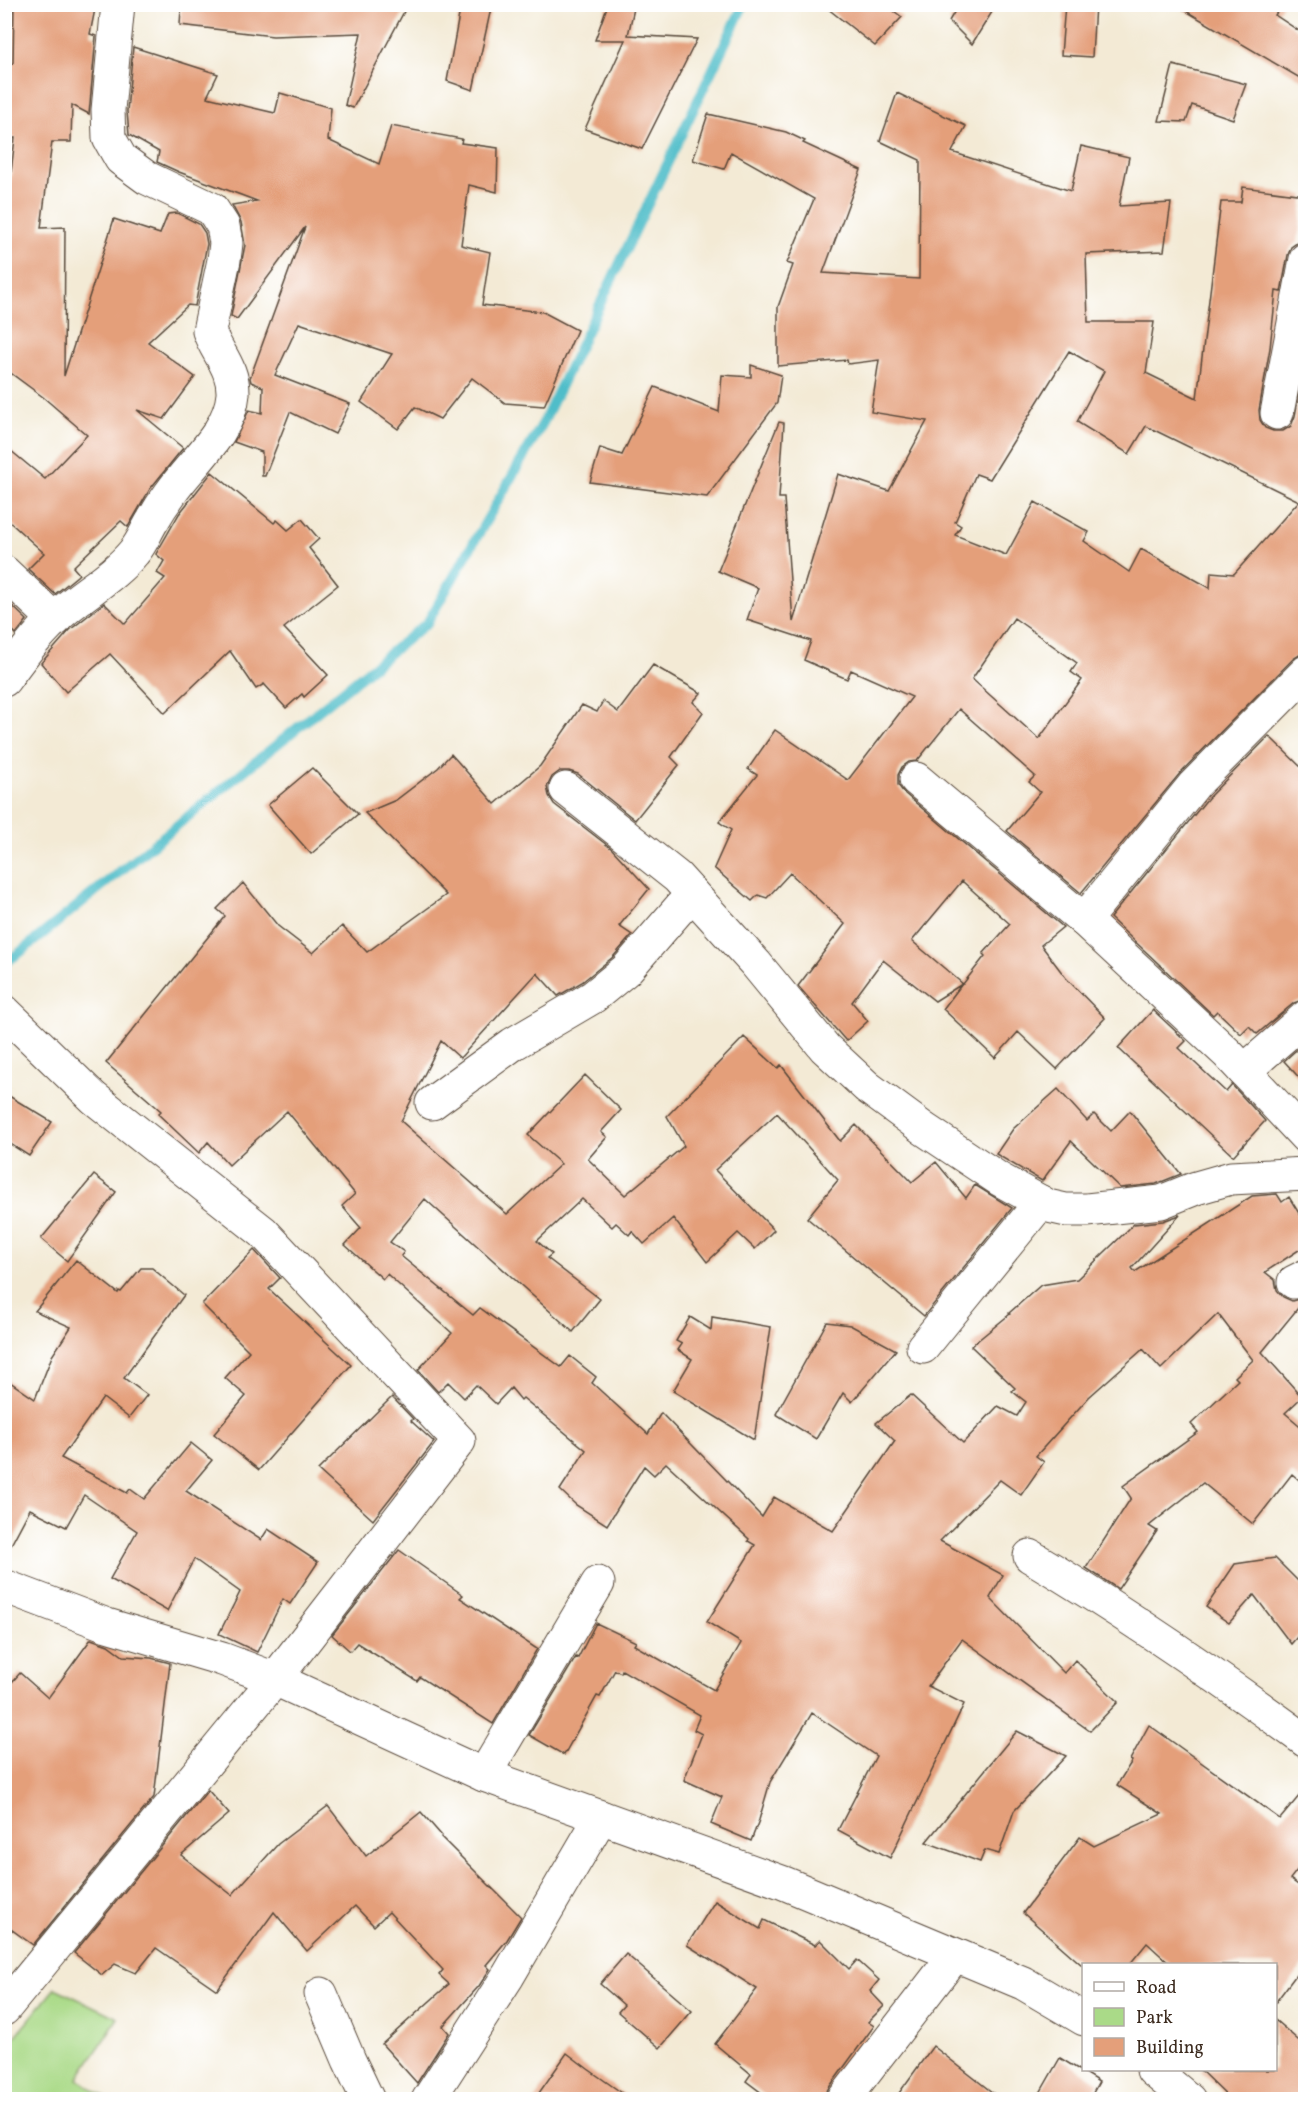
<svg xmlns="http://www.w3.org/2000/svg" width="1310" height="2104" font-family="Vollkorn,serif">
	<style>
		.green { fill: #aada88; stroke: #728253; stroke-width: 1.5 }
		.lines { fill: none; stroke-linecap: round; stroke-linejoin: round }
		.stream { stroke: #50bdc9; stroke-width: 10 }
		.building { fill: #e49f7a; fill-rule: evenodd }
		.street-casing { stroke: #574739; stroke-width: 35 }
		.street { stroke: #fff; stroke-width: 33 }
	</style>
	<rect width="100%" height="100%" fill="#fff"/>
	<filter id="ink" filterUnits="userSpaceOnUse"><feTurbulence type="fractalNoise" baseFrequency=".0167" numOctaves="2"/><feDisplacementMap in="SourceGraphic" scale="12" xChannelSelector="R" yChannelSelector="G"/><feConvolveMatrix kernelMatrix="1 2 1 2 8 2 1 2 1" color-interpolation-filters="sRGB"/></filter>
	<filter id="wash" filterUnits="userSpaceOnUse"><feTurbulence type="fractalNoise" baseFrequency=".008" numOctaves="4" result="noise"/><feDisplacementMap in="SourceGraphic" scale="24" xChannelSelector="R" yChannelSelector="G"/><feGaussianBlur stdDeviation="1.35" result="paint"/><feColorMatrix in="noise" values="0 0 0 0 0 0 0 0 0 0 0 0 0 0 0 0 0 1.4 0 .05"/><feComposite in="paint" operator="in"/></filter>
	<g filter="url(#wash)">
		<rect width="100%" height="100%" fill="#f3ead5"/>
		<!-- green -->
		<path class="green" d="M 55,1988 L 118,2018 L 78,2079 L 108,2099 L 5,2099 L 5,2049 Z"/>
		<g class="lines">
			<!-- stream -->
			<path class="stream" d="M 4,963 L 18,954 L 427,623 L 543,423 L 744,4"/>
		</g>
		<g id="blocks">
			<!-- building -->
			<g class="building">
				<path d="M 14,4 L 96,4 L 90,34 L 96,36 L 89,114 L 72,105 L 71,142 L 52,142 L 41,228 L 65,227 L 64,376 L 114,219 L 160,234 L 168,214 L 177,213 L 199,224 L 205,233 L 207,244 L 195,306 L 188,305 L 148,342 L 195,377 L 164,419 L 137,410 L 183,448 L 150,489 L 128,527 L 121,521 L 73,567 L 79,574 L 77,576 L 55,594 L 28,569 L 44,553 L 4,517 L 4,445 L 45,479 L 87,435 L 43,397 L 4,368 L 4,198 L 8,198 L 15,138 L 4,138 L 4,63 L 13,64 Z"/>
				<path d="M 295,4 L 408,4 L 353,108 L 345,105 L 361,33 L 273,36 L 180,25 L 181,9 Z"/>
				<path d="M 461,4 L 492,4 L 473,90 L 447,81 Z"/>
				<path d="M 608,4 L 635,4 L 628,35 L 697,39 L 642,149 L 585,129 L 625,40 L 595,40 Z"/>
				<path d="M 822,4 L 884,4 L 902,17 L 875,46 Z"/>
				<path d="M 959,4 L 997,4 L 972,44 L 949,21 Z"/>
				<path d="M 1065,4 L 1095,4 L 1092,57 L 1061,55 Z"/>
				<path d="M 1174,4 L 1283,4 L 1275,15 L 1305,35 L 1305,81 Z"/>
				<path d="M 133,47 L 218,74 L 207,97 L 275,113 L 280,93 L 331,108 L 328,140 L 379,164 L 391,126 L 462,139 L 461,143 L 498,148 L 497,192 L 469,185 L 461,245 L 490,252 L 482,305 L 543,312 L 577,330 L 544,406 L 505,403 L 472,378 L 440,419 L 415,407 L 398,429 L 361,402 L 392,354 L 299,323 L 275,375 L 350,404 L 335,434 L 290,412 L 265,476 L 262,476 L 262,452 L 234,442 L 249,410 L 262,413 L 263,387 L 251,382 L 250,378 L 305,227 L 237,319 L 231,316 L 245,245 L 241,222 L 232,205 L 257,201 L 179,172 L 157,162 L 159,152 L 129,135 L 127,111 Z"/>
				<path d="M 1173,65 L 1246,84 L 1233,119 L 1192,105 L 1186,122 L 1159,121 Z"/>
				<path d="M 897,93 L 966,126 L 952,152 L 1071,191 L 1081,146 L 1129,157 L 1119,206 L 1171,203 L 1164,251 L 1086,254 L 1088,322 L 1154,322 L 1146,373 L 1197,398 L 1221,202 L 1241,202 L 1243,187 L 1304,195 L 1298,242 L 1291,247 L 1288,255 L 1281,292 L 1276,291 L 1270,348 L 1259,410 L 1260,420 L 1265,428 L 1273,431 L 1283,431 L 1291,426 L 1295,416 L 1305,363 L 1305,654 L 1301,654 L 1293,659 L 1181,772 L 1081,893 L 1007,831 L 1040,792 L 1029,782 L 1035,776 L 959,709 L 917,761 L 909,762 L 902,767 L 898,775 L 898,785 L 904,793 L 1063,927 L 1041,945 L 1066,978 L 1105,1018 L 1057,1069 L 1018,1032 L 995,1058 L 943,1009 L 962,984 L 935,1001 L 883,960 L 852,1002 L 868,1021 L 846,1041 L 798,986 L 845,924 L 790,873 L 767,898 L 758,895 L 752,901 L 714,868 L 731,830 L 719,822 L 757,775 L 748,769 L 775,730 L 848,780 L 912,697 L 851,670 L 847,679 L 804,660 L 811,641 L 747,620 L 758,588 L 718,571 L 779,422 L 784,423 L 779,498 L 784,498 L 793,622 L 838,474 L 889,491 L 927,421 L 871,412 L 879,360 L 848,364 L 847,360 L 778,366 L 778,307 L 793,265 L 787,263 L 814,199 L 731,152 L 724,169 L 693,160 L 708,114 L 786,132 L 805,141 L 803,143 L 861,170 L 823,273 L 919,279 L 920,160 L 880,141 ZM 1069,351 L 1104,371 L 1077,422 L 1129,454 L 1146,426 L 1299,501 L 1234,574 L 1211,572 L 1210,588 L 1141,549 L 1129,572 L 1084,541 L 1089,532 L 1035,502 L 1006,555 L 955,535 L 961,526 L 955,522 L 976,474 L 990,479 ZM 1014,618 L 1077,663 L 1071,672 L 1082,680 L 1039,739 L 972,679 ZM 962,881 L 1010,924 L 983,954 L 985,956 L 963,984 L 912,941 Z"/>
				<path d="M 751,365 L 781,375 L 777,403 L 707,497 L 590,482 L 600,448 L 622,455 L 655,387 L 719,412 L 722,375 L 751,377 Z"/>
				<path d="M 212,472 L 274,523 L 277,520 L 288,530 L 302,519 L 319,539 L 309,548 L 338,585 L 284,628 L 328,675 L 304,697 L 302,694 L 286,708 L 264,684 L 256,689 L 230,651 L 165,713 L 110,654 L 66,692 L 41,663 L 70,630 L 104,603 L 125,624 L 165,578 L 157,573 L 164,561 L 156,554 L 179,514 Z"/>
				<path d="M 4,598 L 27,620 L 16,634 L 4,621 Z"/>
				<path d="M 653,665 L 701,693 L 693,702 L 703,712 L 671,757 L 679,765 L 635,820 L 578,774 L 569,771 L 560,771 L 552,777 L 547,787 L 549,796 L 554,804 L 612,849 L 649,889 L 619,926 L 632,935 L 613,957 L 582,982 L 558,996 L 537,973 L 460,1058 L 441,1041 L 401,1121 L 507,1214 L 561,1164 L 528,1135 L 585,1075 L 621,1110 L 601,1132 L 607,1137 L 588,1159 L 625,1195 L 684,1146 L 667,1116 L 744,1037 L 778,1068 L 781,1065 L 840,1141 L 856,1125 L 912,1182 L 936,1162 L 966,1198 L 975,1185 L 1012,1208 L 924,1316 L 807,1218 L 838,1180 L 777,1113 L 715,1170 L 774,1230 L 755,1249 L 738,1233 L 707,1262 L 673,1218 L 644,1244 L 632,1231 L 629,1235 L 616,1223 L 612,1227 L 582,1199 L 537,1241 L 552,1254 L 547,1258 L 600,1299 L 573,1332 L 425,1199 L 390,1242 L 404,1252 L 401,1256 L 473,1315 L 480,1308 L 561,1367 L 570,1356 L 596,1377 L 592,1383 L 648,1434 L 661,1413 L 762,1517 L 774,1497 L 833,1531 L 895,1441 L 876,1423 L 911,1395 L 963,1443 L 998,1406 L 1017,1416 L 1026,1402 L 1012,1391 L 1015,1388 L 971,1346 L 1010,1314 L 1009,1313 L 1041,1285 L 1077,1279 L 1134,1224 L 1163,1221 L 1180,1215 L 1132,1268 L 1135,1272 L 1252,1196 L 1277,1194 L 1282,1202 L 1289,1197 L 1305,1223 L 1305,1246 L 1265,1272 L 1275,1280 L 1277,1290 L 1283,1297 L 1292,1301 L 1299,1299 L 1303,1302 L 1262,1352 L 1302,1397 L 1285,1413 L 1305,1430 L 1305,1485 L 1292,1474 L 1253,1524 L 1203,1483 L 1149,1526 L 1157,1531 L 1118,1589 L 1086,1568 L 1131,1498 L 1123,1486 L 1198,1432 L 1191,1424 L 1238,1380 L 1235,1377 L 1253,1360 L 1218,1314 L 1161,1369 L 1143,1349 L 1089,1397 L 1036,1456 L 1044,1462 L 1021,1495 L 1000,1480 L 940,1541 L 1003,1575 L 990,1598 L 1064,1673 L 1075,1660 L 1118,1702 L 1090,1731 L 962,1639 L 928,1686 L 964,1704 L 890,1858 L 838,1830 L 876,1756 L 812,1713 L 770,1782 L 759,1820 L 751,1841 L 711,1824 L 722,1797 L 684,1780 L 702,1734 L 694,1730 L 700,1715 L 622,1670 L 621,1673 L 615,1670 L 600,1697 L 597,1696 L 564,1755 L 529,1735 L 576,1657 L 578,1658 L 596,1623 L 636,1642 L 634,1645 L 714,1690 L 741,1643 L 707,1622 L 755,1545 L 748,1541 L 749,1539 L 666,1463 L 654,1475 L 644,1466 L 607,1525 L 576,1505 L 560,1490 L 586,1450 L 523,1398 L 521,1400 L 511,1388 L 496,1404 L 476,1385 L 464,1398 L 448,1382 L 438,1392 L 418,1370 L 452,1333 L 387,1274 L 383,1279 L 345,1245 L 361,1228 L 342,1206 L 355,1194 L 287,1111 L 229,1165 L 208,1142 L 199,1153 L 158,1114 L 161,1111 L 106,1063 L 225,916 L 217,909 L 243,883 L 278,926 L 313,953 L 342,926 L 367,952 L 446,895 L 365,813 L 396,800 L 438,768 L 451,754 L 495,804 L 540,766 L 582,705 L 597,712 L 603,701 L 618,712 Z"/>
				<path d="M 1269,736 L 1305,771 L 1305,999 L 1294,1003 L 1257,1034 L 1249,1026 L 1241,1034 L 1217,1011 L 1213,1015 L 1110,918 L 1208,798 Z"/>
				<path d="M 312,768 L 358,814 L 311,854 L 268,805 Z"/>
				<path d="M 1153,1010 L 1186,1041 L 1179,1048 L 1226,1092 L 1232,1085 L 1265,1121 L 1233,1156 L 1118,1048 Z"/>
				<path d="M 1305,1042 L 1305,1084 L 1284,1061 Z"/>
				<path d="M 1058,1089 L 1087,1121 L 1094,1114 L 1111,1131 L 1130,1111 L 1181,1174 L 1156,1184 L 1120,1188 L 1071,1141 L 1042,1181 L 996,1154 L 1013,1129 Z"/>
				<path d="M 4,1093 L 52,1122 L 29,1156 L 4,1140 Z"/>
				<path d="M 94,1175 L 116,1192 L 67,1261 L 41,1239 Z"/>
				<path d="M 254,1250 L 280,1278 L 269,1289 L 351,1365 L 259,1470 L 214,1434 L 246,1396 L 225,1378 L 249,1351 L 202,1304 Z"/>
				<path d="M 76,1260 L 118,1293 L 119,1291 L 121,1292 L 141,1268 L 152,1268 L 184,1295 L 124,1378 L 147,1395 L 129,1418 L 103,1398 L 61,1458 L 127,1493 L 130,1489 L 144,1499 L 191,1443 L 212,1460 L 186,1491 L 261,1540 L 268,1529 L 318,1562 L 290,1604 L 283,1599 L 257,1652 L 219,1634 L 240,1592 L 194,1559 L 167,1611 L 110,1579 L 137,1531 L 84,1495 L 66,1527 L 30,1509 L 4,1558 L 4,1378 L 35,1399 L 52,1356 L 71,1327 L 35,1311 Z"/>
				<path d="M 690,1317 L 711,1330 L 712,1317 L 771,1327 L 754,1440 L 673,1391 L 692,1359 L 678,1350 L 682,1344 L 676,1341 Z"/>
				<path d="M 827,1322 L 850,1325 L 896,1350 L 852,1402 L 843,1393 L 816,1439 L 776,1414 Z"/>
				<path d="M 392,1397 L 413,1419 L 411,1421 L 434,1442 L 373,1520 L 318,1470 Z"/>
				<path d="M 399,1550 L 463,1595 L 460,1598 L 537,1649 L 493,1724 L 420,1677 L 417,1681 L 357,1643 L 350,1651 L 332,1635 Z"/>
				<path d="M 1275,1558 L 1305,1588 L 1305,1628 L 1291,1644 L 1254,1595 L 1229,1623 L 1206,1607 L 1235,1564 Z"/>
				<path d="M 91,1639 L 108,1645 L 123,1656 L 151,1658 L 170,1663 L 154,1797 L 33,1945 L 4,1924 L 4,1691 L 20,1673 L 48,1698 Z"/>
				<path d="M 1149,1725 L 1280,1819 L 1305,1789 L 1305,1860 L 1290,1879 L 1305,1890 L 1305,1963 L 1275,2003 L 1275,1965 L 1171,1965 L 1147,1943 L 1129,1965 L 1082,1965 L 1023,1913 L 1080,1837 L 1094,1846 L 1162,1814 L 1117,1785 L 1132,1761 L 1130,1760 Z"/>
				<path d="M 1017,1731 L 1066,1756 L 1014,1811 L 999,1854 L 985,1850 L 980,1862 L 926,1842 Z"/>
				<path d="M 208,1790 L 229,1814 L 181,1855 L 232,1895 L 278,1844 L 328,1806 L 366,1856 L 421,1812 L 442,1836 L 441,1837 L 521,1917 L 507,1940 L 486,1965 L 490,1969 L 479,1986 L 443,2026 L 449,2033 L 417,2083 L 382,2044 L 449,1984 L 439,1975 L 443,1970 L 389,1912 L 374,1926 L 355,1906 L 307,1951 L 274,1912 L 217,1990 L 156,1948 L 136,1973 L 115,1964 L 102,1975 L 74,1953 Z"/>
				<path d="M 715,1901 L 760,1929 L 764,1920 L 815,1945 L 820,1940 L 849,1969 L 857,1960 L 879,1980 L 870,1991 L 884,2006 L 868,2022 L 874,2026 L 828,2089 L 823,2100 L 771,2100 L 746,2081 L 751,2074 L 715,2044 L 757,1989 L 687,1945 Z"/>
				<path d="M 626,1954 L 692,2011 L 660,2048 L 618,2012 L 624,2005 L 600,1984 Z"/>
				<path d="M 1275,2020 L 1305,2046 L 1305,2100 L 1231,2100 L 1200,2070 L 1275,2070 Z"/>
				<path d="M 933,2046 L 1002,2100 L 894,2100 Z"/>
				<path d="M 567,2053 L 588,2069 L 632,2100 L 534,2100 Z"/>
				<path d="M 1060,2058 L 1099,2082 L 1089,2100 L 1036,2100 Z"/>
			</g>
		</g>
	</g>
	<g filter="url(#ink)">
		<use href="#blocks" fill-opacity="0" stroke="#574739" stroke-width="1.5"/>
		<g class="lines">
			<!-- street casing -->
			<g class="street-casing">
				<g id="street">
					<path d="M 1277,413 L 1306,259"/>
					<path d="M 4,572 L 55,620"/>
					<path d="M 4,680 C 23,654 42,628 67,608 C 90,589 116,574 134,552 C 142,543 146,531 153,520 C 158,511 164,502 170,494 C 191,463 230,433 233,394 C 234,368 216,352 209,331 L 224,260 L 226,243 L 223,226 L 212,209 L 147,178 L 121,159 L 109,138 L 108,110 L 118,4"/>
					<path d="M 916,779 L 1084,920 L 1228,1054 L 1306,1137"/>
					<path d="M 566,789 L 677,877 L 756,964 L 825,1048 L 867,1087 L 924,1129 L 999,1179 L 1048,1206 L 1066,1210 L 1087,1210 L 1161,1202 L 1196,1188 L 1231,1178 L 1306,1174"/>
					<path d="M 1084,920 L 1194,785 L 1306,672"/>
					<path d="M 4,1011 L 94,1098 L 263,1232 L 459,1441 L 275,1679 L 4,2009"/>
					<path d="M 1244,1071 L 1306,1017"/>
					<path d="M 432,1103 L 513,1044 L 593,997 L 626,970 L 692,894"/>
					<path d="M 1294,1282 L 1306,1276"/>
					<path d="M 923,1347 L 1041,1202"/>
					<path d="M 1030,1556 C 1124,1612 1217,1676 1306,1741"/>
					<path d="M 4,1586 L 107,1625 L 222,1659 L 275,1679 L 484,1775 L 784,1883 L 1023,1983 L 1084,2019"/>
					<path d="M 484,1775 L 598,1583"/>
					<path d="M 321,1994 L 349,2060 L 368,2100"/>
					<path d="M 1153,2070 L 1189,2100"/>
					<path d="M 428,2100 L 508,1976 L 601,1817"/>
					<path d="M 843,2100 L 955,1955"/>
				</g>
			</g>
			<!-- street -->
			<use href="#street" class="street"/>
		</g>
	</g>
	<!-- margin -->
	<rect width="1310" height="2104" fill="none" stroke="#fff" stroke-width="24"/>
	<!-- legend -->
	<rect x="1082" y="1963" width="195" height="108" fill="#ffffff" stroke="#b1aaa5" stroke-width="1.5"/>
	<rect x="1094" y="1982" width="30" height="9" fill="#ffffff" stroke="#b1aaa5" stroke-width="1.5"/>
	<text x="1136" y="1993" font-size="18" fill="#3b2a1e">Road</text>
	<rect x="1094" y="2008" width="30" height="18" fill="#aada88" stroke="#b1aaa5" stroke-width="1.5"/>
	<text x="1136" y="2023" font-size="18" fill="#3b2a1e">Park</text>
	<rect x="1094" y="2038" width="30" height="18" fill="#e49f7a" stroke="#b1aaa5" stroke-width="1.5"/>
	<text x="1136" y="2053" font-size="18" fill="#3b2a1e">Building</text>
</svg>
